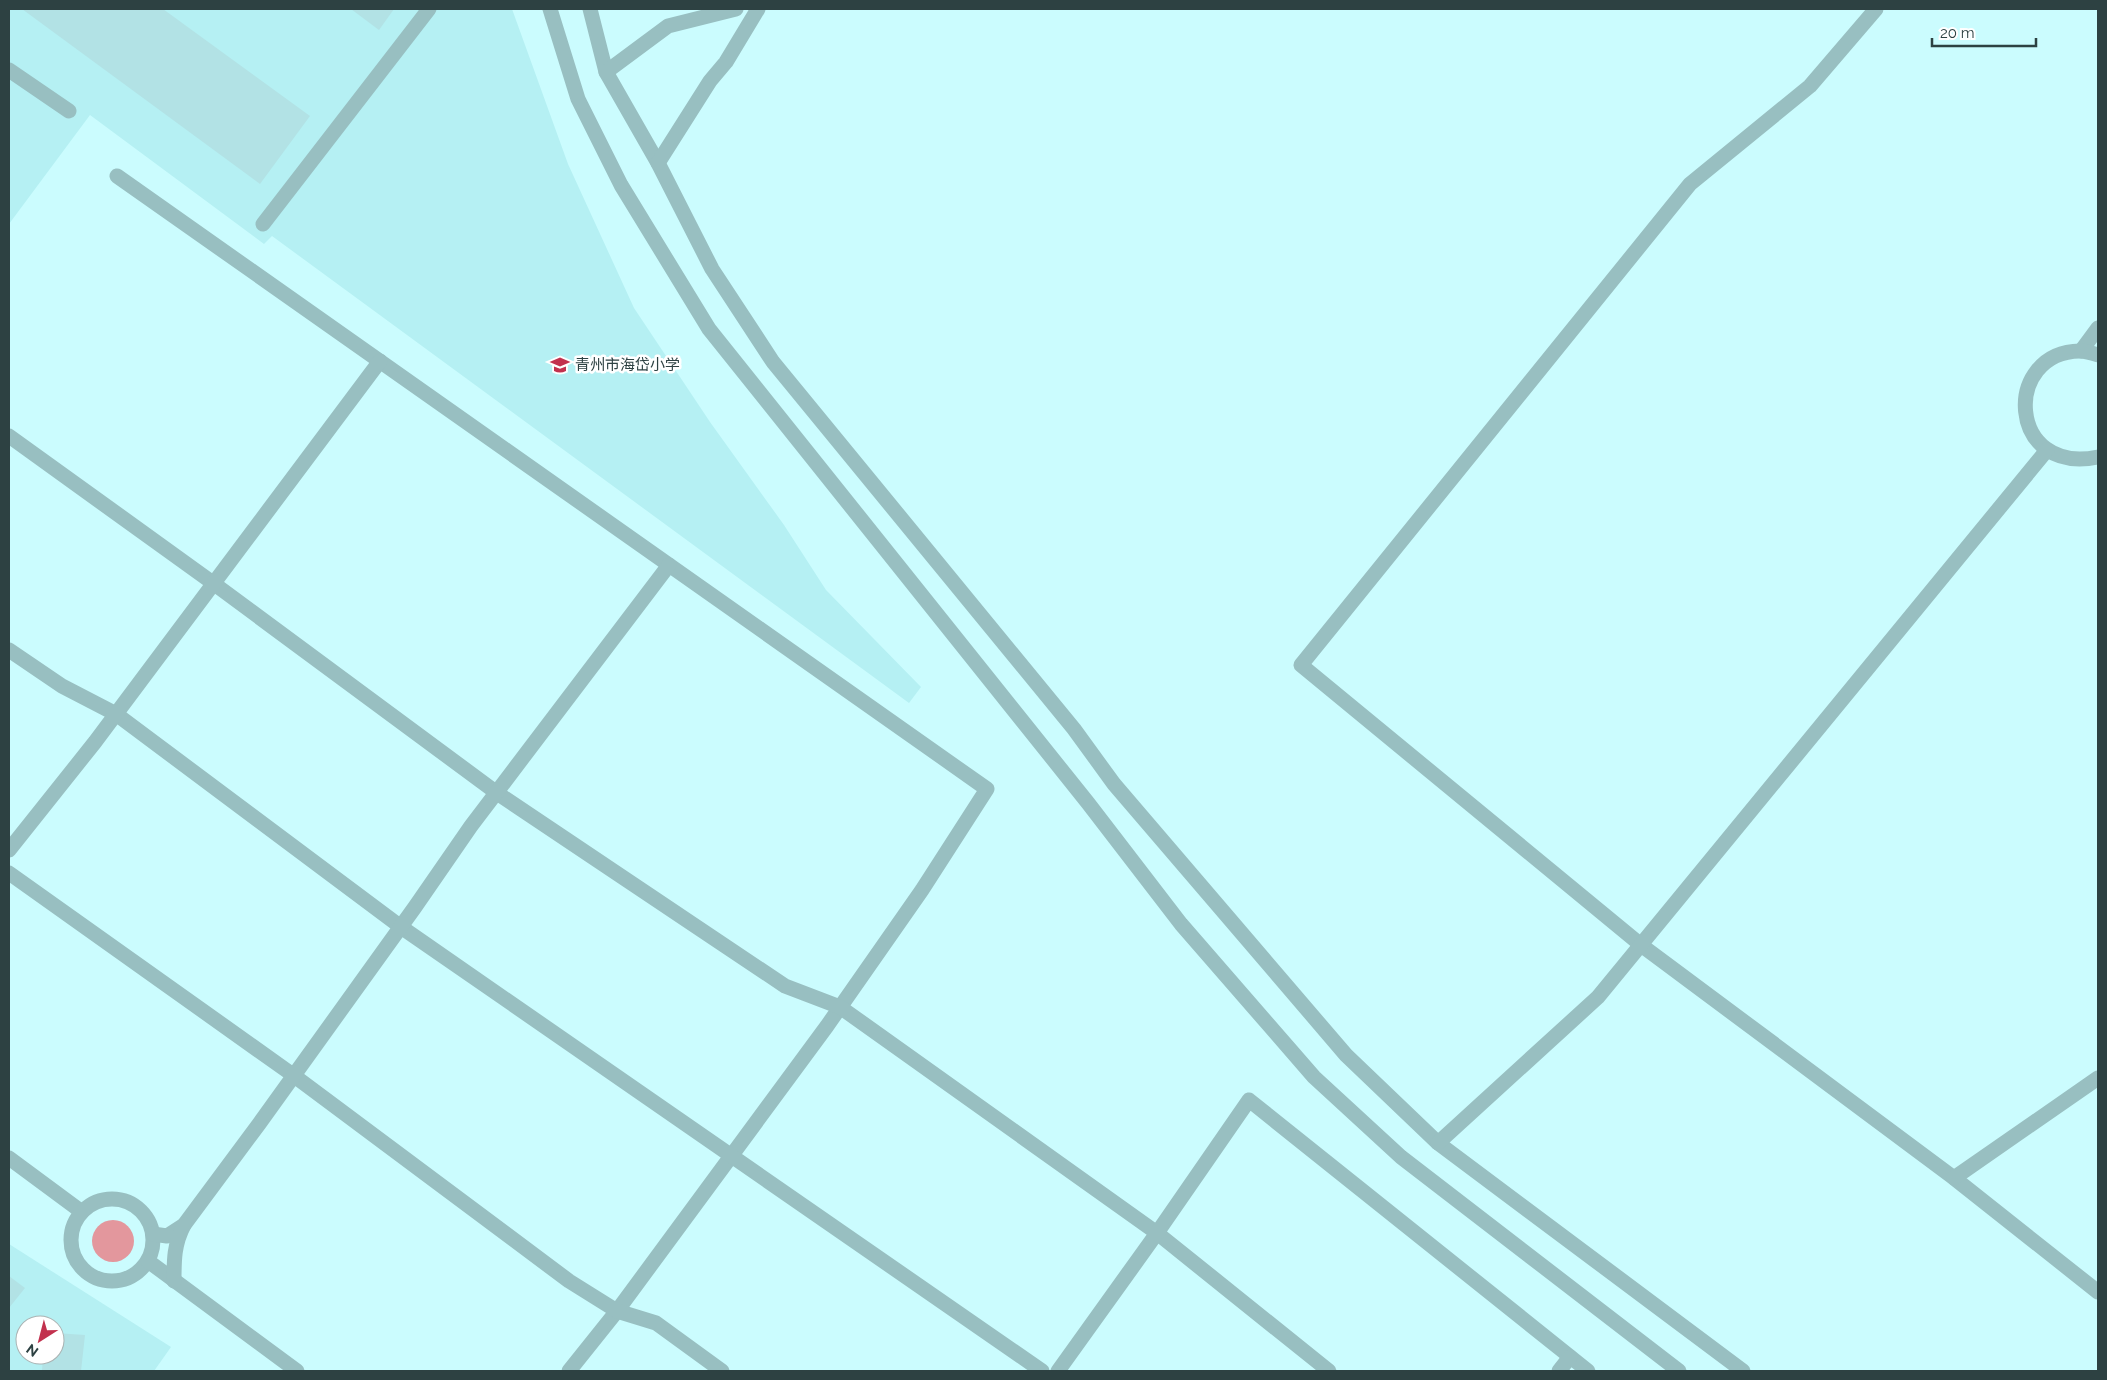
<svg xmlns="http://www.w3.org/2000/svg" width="2107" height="1380" font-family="Raleway,'Noto Sans SC',sans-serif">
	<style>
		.built { fill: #b5f0f3; fill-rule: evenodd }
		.forest { fill: #e3979d }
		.building { fill: #b2e2e5 }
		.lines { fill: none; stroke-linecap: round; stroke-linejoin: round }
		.minor { stroke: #98bfc1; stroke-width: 15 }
		.labels { text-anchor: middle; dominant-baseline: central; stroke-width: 5; stroke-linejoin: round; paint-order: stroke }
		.poi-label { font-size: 15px; fill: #2d4142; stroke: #fff; text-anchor: start }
	</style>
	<rect width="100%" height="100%" fill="#cbfcfe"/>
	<!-- built -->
	<g class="built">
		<path d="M 9,9 L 512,9 L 568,164 L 634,308 L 710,422 L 784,525 L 826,590 L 921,687 L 909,703 L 272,236 L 264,244 L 90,115 L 9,224 Z"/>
		<path d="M 9,1244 L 171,1347 L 154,1371 L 9,1371 ZM 25,1325 L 55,1325 L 55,1355 L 25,1355 Z"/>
	</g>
	<!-- forest -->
	<circle class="forest" cx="113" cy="1241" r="21"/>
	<!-- building -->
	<g class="building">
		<path d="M 22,9 L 163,9 L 310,116 L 260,184 Z"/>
		<path d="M 351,9 L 394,9 L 379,30 Z"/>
		<path d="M 9,1276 L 25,1288 L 9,1308 Z"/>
		<path d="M 55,1333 L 85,1335 L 81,1371 L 42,1371 L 43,1355 L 55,1355 Z"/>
	</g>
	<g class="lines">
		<!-- minor -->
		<g class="minor">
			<path d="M 550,9 L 578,99 L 621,185 L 709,329 L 1088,803 L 1181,924 L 1314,1077 L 1401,1157 L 1679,1371"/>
			<path d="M 590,9 L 606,72 L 658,163 L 712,269 L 773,362 L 1074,729 L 1114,784 L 1346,1055 L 1438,1143 L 1743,1371"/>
			<path d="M 1876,9 L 1810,86 L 1690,184 L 1301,665 L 1641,945 L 1954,1178 L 2098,1292"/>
			<path d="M 9,70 L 69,111"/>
			<path d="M 606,72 L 668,26 L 736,9"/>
			<path d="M 658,163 L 710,81 L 726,62 L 758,9"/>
			<path d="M 117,176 L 987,789 L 922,890 L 827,1026 L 617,1311 L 569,1371"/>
			<path d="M 263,224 L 429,9"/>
			<path d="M 2081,351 L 2098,328"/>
			<path d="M 2098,355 C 2092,353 2086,351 2080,351 C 2002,352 2007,476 2098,457"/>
			<path d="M 9,436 L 213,583 L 497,793 L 785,986 L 840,1007 L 1157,1233 L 1329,1371"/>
			<path d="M 9,650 L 62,686 L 116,714 L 401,927 L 1042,1371"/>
			<path d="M 9,850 L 95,742 L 380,361"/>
			<path d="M 9,873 L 293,1075 L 569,1281 L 617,1311 L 656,1323 L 722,1371"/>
			<path d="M 1438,1143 L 1598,997 L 2047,450"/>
			<path d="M 9,1158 L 82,1212"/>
			<path d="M 1954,1178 L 2098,1078"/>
			<circle cx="112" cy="1240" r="41"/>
			<path d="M 153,1234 L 167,1236 L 184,1225 L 259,1124 L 415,907 L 471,826 L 669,565"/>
			<path d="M 148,1261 L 297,1371"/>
			<path d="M 174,1281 C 174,1260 174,1244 184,1225"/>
			<path d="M 1058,1371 L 1157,1233 L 1249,1100 L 1588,1371"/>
			<path d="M 1559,1371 L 1570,1357"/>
		</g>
	</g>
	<!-- icons -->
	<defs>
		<g id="school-bare" transform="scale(1.5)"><path d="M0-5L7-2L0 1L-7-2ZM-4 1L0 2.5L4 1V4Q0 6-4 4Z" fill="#c2314e" stroke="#fff" stroke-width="2.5" paint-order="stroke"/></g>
	</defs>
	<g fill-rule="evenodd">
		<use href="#school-bare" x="560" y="365"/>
	</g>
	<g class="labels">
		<!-- poi labels -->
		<g class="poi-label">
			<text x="575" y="365">青州市海岱小学</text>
		</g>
	</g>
	<!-- border -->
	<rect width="2107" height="1380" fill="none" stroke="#2d4142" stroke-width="20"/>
	<!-- north arrow -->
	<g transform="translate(40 1340) rotate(216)"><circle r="24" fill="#ffffff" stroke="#abb3b3"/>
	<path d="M0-4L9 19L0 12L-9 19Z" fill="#c2314e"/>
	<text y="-8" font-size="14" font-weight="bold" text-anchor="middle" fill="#2d4142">N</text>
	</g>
	<!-- scale -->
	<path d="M1932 38v8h104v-8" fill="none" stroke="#2d4142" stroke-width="2.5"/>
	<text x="1940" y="38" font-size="15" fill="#2d4142" stroke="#ffffff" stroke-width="4" paint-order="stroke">20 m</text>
</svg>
